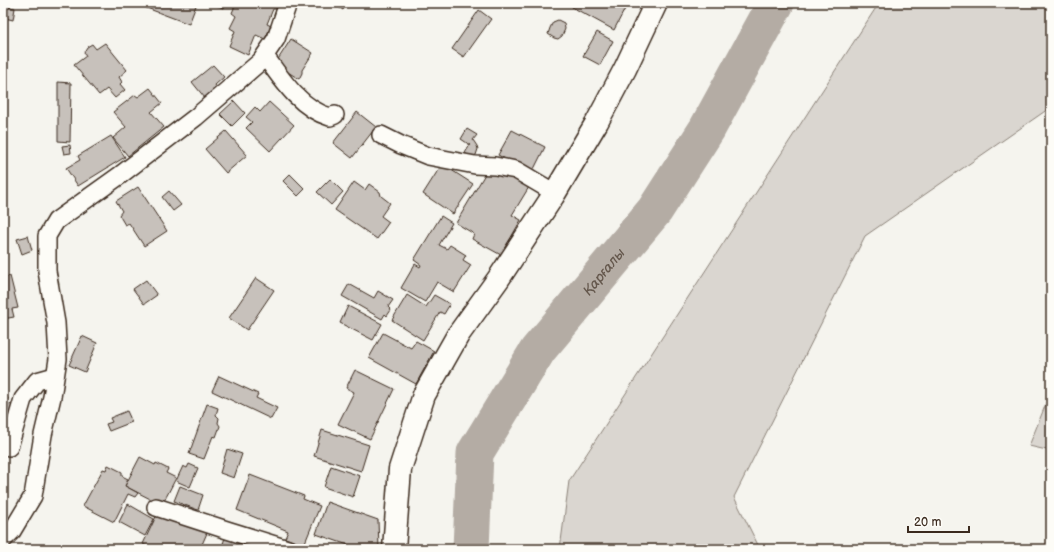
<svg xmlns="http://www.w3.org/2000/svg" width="1054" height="552" font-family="'Balsamiq Sans',sans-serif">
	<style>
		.green { fill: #dad6d0; stroke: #8a8077 }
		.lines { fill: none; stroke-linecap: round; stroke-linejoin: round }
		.river { stroke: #b4aca4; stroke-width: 37 }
		.building { fill: #c7c1bb; stroke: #3b2a1e }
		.street-casing { stroke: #3b2a1e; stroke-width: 20 }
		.secondary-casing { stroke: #3b2a1e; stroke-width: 25 }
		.street { stroke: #fdfcf7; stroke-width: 17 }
		.secondary { stroke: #fdfcf7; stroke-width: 22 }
		.labels { text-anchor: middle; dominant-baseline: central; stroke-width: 3; stroke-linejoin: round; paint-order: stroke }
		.water-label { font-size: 14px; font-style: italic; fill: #65584d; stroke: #fdfcf7 }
	</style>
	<rect width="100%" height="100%" fill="#f5f4ee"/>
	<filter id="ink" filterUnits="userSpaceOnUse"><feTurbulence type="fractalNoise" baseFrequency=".025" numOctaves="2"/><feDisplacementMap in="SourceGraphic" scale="8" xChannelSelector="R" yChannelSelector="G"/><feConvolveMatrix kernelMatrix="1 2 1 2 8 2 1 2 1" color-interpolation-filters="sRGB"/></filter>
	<g filter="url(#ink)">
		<!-- green -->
		<g class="green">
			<path d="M 879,3 L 1051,3 L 1051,107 L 865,236 L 734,497 L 760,549 L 560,549 L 569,481 Z"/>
			<path d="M 1051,391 L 1051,451 L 1029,446 Z"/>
		</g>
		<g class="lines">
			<!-- river -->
			<path class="river" id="s1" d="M 471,549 L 475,453 L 538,350 L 655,210 L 707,129 L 776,3"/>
		</g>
		<!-- building -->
		<g class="building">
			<path d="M 3,3 L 5,3 L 4,6 L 15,8 L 13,20 L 5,18 L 3,27 Z"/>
			<path d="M 145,3 L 197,3 L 189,24 L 144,7 Z"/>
			<path d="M 211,3 L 225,3 L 223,8 Z"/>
			<path d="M 236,3 L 279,3 L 276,9 L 273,9 L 267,24 L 271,26 L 265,39 L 256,35 L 248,55 L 229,46 L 235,31 L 230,28 L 236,16 L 232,13 Z"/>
			<path d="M 332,3 L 347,3 L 343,10 Z"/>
			<path d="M 574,3 L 628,3 L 614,30 L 572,7 Z"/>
			<path d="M 479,10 L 491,19 L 464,57 L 452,49 Z"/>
			<path d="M 558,20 L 564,23 L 565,29 L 562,36 L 558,39 L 554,38 L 548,34 L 550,28 L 553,22 Z"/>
			<path d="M 597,32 L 613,41 L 600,65 L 583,56 Z"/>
			<path d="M 291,39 L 313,53 L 302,70 L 302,73 L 299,79 L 275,64 Z"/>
			<path d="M 105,43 L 127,70 L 119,77 L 122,82 L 120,84 L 125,90 L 115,98 L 107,89 L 99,95 L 74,65 L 86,56 L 84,52 L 87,47 L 92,44 L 96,49 Z"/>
			<path d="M 213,65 L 224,77 L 215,85 L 217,88 L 205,98 L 192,82 Z"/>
			<path d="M 58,82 L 71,83 L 70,142 L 58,141 Z"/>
			<path d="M 150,88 L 162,103 L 151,112 L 164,127 L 128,156 L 113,138 L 126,127 L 113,112 L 135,95 L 138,97 Z"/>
			<path d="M 234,101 L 245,113 L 232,126 L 220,114 Z"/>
			<path d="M 269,102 L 294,125 L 270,151 L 246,128 L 252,122 L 246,117 L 255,107 L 260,112 Z"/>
			<path d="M 357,112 L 376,127 L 352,158 L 333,143 Z"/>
			<path d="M 467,129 L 477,135 L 473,140 L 477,146 L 478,149 L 476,155 L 473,157 L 470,157 L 465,153 L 470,145 L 461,139 Z"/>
			<path d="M 512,130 L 545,147 L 532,173 L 498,155 Z"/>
			<path d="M 226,131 L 247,155 L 226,173 L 205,149 Z"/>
			<path d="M 111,136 L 125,157 L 78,186 L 66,168 L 80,160 L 78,156 Z"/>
			<path d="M 70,145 L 71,153 L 64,154 L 62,146 Z"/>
			<path d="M 442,164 L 473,184 L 453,214 L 423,194 Z"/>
			<path d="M 488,169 L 501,177 L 504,173 L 529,187 L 512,215 L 521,220 L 501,255 L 472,239 L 474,234 L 456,223 Z"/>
			<path d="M 290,174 L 305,189 L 298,196 L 283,181 Z"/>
			<path d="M 330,179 L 343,192 L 331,205 L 317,192 Z"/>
			<path d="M 354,182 L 365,190 L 369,184 L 380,192 L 381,196 L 390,203 L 381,216 L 389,222 L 377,239 L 335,210 Z"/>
			<path d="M 138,187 L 167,231 L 144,246 L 129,223 L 125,225 L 119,215 L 122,211 L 116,201 Z"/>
			<path d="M 169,191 L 181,205 L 173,211 L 162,197 Z"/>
			<path d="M 441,216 L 452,223 L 439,245 L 447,249 L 450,245 L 466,255 L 463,260 L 471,265 L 454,292 L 437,282 L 425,302 L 401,288 L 415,264 L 420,267 L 421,265 L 414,260 Z"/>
			<path d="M 28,236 L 32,250 L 22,254 L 17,239 Z"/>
			<path d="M 10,276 L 18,308 L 12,309 L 14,317 L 3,319 L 3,278 Z"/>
			<path d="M 256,278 L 274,290 L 247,330 L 229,318 Z"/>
			<path d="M 146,280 L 157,295 L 144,304 L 133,289 Z"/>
			<path d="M 349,284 L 374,298 L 378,291 L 393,300 L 388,307 L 391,310 L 387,316 L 385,314 L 382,319 L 342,296 Z"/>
			<path d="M 407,295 L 426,307 L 434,295 L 450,304 L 444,314 L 440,312 L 423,340 L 392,320 Z"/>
			<path d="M 348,306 L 382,324 L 373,340 L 340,323 Z"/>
			<path d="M 383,333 L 411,348 L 416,341 L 434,351 L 416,384 L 369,358 Z"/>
			<path d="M 82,336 L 97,343 L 85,372 L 69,365 Z"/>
			<path d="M 355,370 L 394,389 L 370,439 L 338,424 L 354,392 L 346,388 Z"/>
			<path d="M 219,376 L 258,394 L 256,398 L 277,408 L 271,419 L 212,391 Z"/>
			<path d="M 3,396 L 8,398 L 6,403 L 17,407 L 3,445 Z"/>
			<path d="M 207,404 L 218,408 L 216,415 L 219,418 L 218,423 L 220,426 L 216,437 L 213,436 L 204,459 L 189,454 Z"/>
			<path d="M 127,411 L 132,422 L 109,431 L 106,424 L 112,422 L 110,418 Z"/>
			<path d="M 322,430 L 369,445 L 361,471 L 314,456 Z"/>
			<path d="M 227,449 L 242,454 L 234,478 L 220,473 Z"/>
			<path d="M 140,457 L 155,465 L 156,463 L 168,469 L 166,473 L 176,478 L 162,505 L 125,486 Z"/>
			<path d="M 189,464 L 198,468 L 190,487 L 176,481 L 183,466 L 187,468 Z"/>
			<path d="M 108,465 L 122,472 L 122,476 L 128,479 L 125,486 L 138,493 L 135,497 L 128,494 L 114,522 L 83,506 L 103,469 L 106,470 Z"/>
			<path d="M 331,466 L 360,476 L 353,497 L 324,487 Z"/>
			<path d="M 250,475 L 304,496 L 303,499 L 320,506 L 304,545 L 285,538 L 288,531 L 237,510 Z"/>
			<path d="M 180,486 L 203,495 L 198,510 L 174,501 Z"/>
			<path d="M 327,502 L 378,520 L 379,549 L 347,549 L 348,545 L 316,534 Z"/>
			<path d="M 128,504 L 154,519 L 145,536 L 119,522 Z"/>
			<path d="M 159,510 L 207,533 L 200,549 L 153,549 L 143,544 Z"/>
			<path d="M 225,538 L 252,549 L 221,549 Z"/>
		</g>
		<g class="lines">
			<!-- street casing -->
			<g class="street-casing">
				<g id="street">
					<path d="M 265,56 C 282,80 301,109 330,117 L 335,115"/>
					<path d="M 381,135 L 401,145 L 428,156 L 475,165 L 495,166 L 516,170 L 555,193"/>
					<path d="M 9,447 L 23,399 L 37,381 L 55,376"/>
					<path d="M 156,507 L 227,530 L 288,549"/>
					<path d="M 3,540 L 12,531 L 33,496 L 43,435 L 52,397 L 58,359 L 56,323 L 47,271 L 47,236 L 56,221 L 119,176 L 196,117 L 261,61 L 276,39 L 288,3"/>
				</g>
			</g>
			<!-- secondary casing -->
			<g class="secondary-casing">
				<path id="secondary" d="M 394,549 L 400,469 L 424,395 L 458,335 L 499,278 L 553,196 L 597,122 L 625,69 L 656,3"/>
			</g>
			<!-- street -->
			<use href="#street" class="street"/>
			<!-- secondary -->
			<use href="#secondary" class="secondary"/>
		</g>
	</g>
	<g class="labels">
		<!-- water labels -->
		<g class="water-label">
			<text stroke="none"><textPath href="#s1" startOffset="319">Қарғалы</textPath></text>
		</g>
	</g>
	<!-- margin -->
	<rect width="1054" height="552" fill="none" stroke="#fdfcf7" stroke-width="16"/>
	<rect x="8" y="8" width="1038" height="536" fill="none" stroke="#3b2a1e" stroke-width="1.5" filter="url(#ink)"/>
	<!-- scale -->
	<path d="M908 526v6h61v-6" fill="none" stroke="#3b2a1e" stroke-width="2"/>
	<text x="914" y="526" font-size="12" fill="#3b2a1e" stroke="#fdfcf7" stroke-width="3" paint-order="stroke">20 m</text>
</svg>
